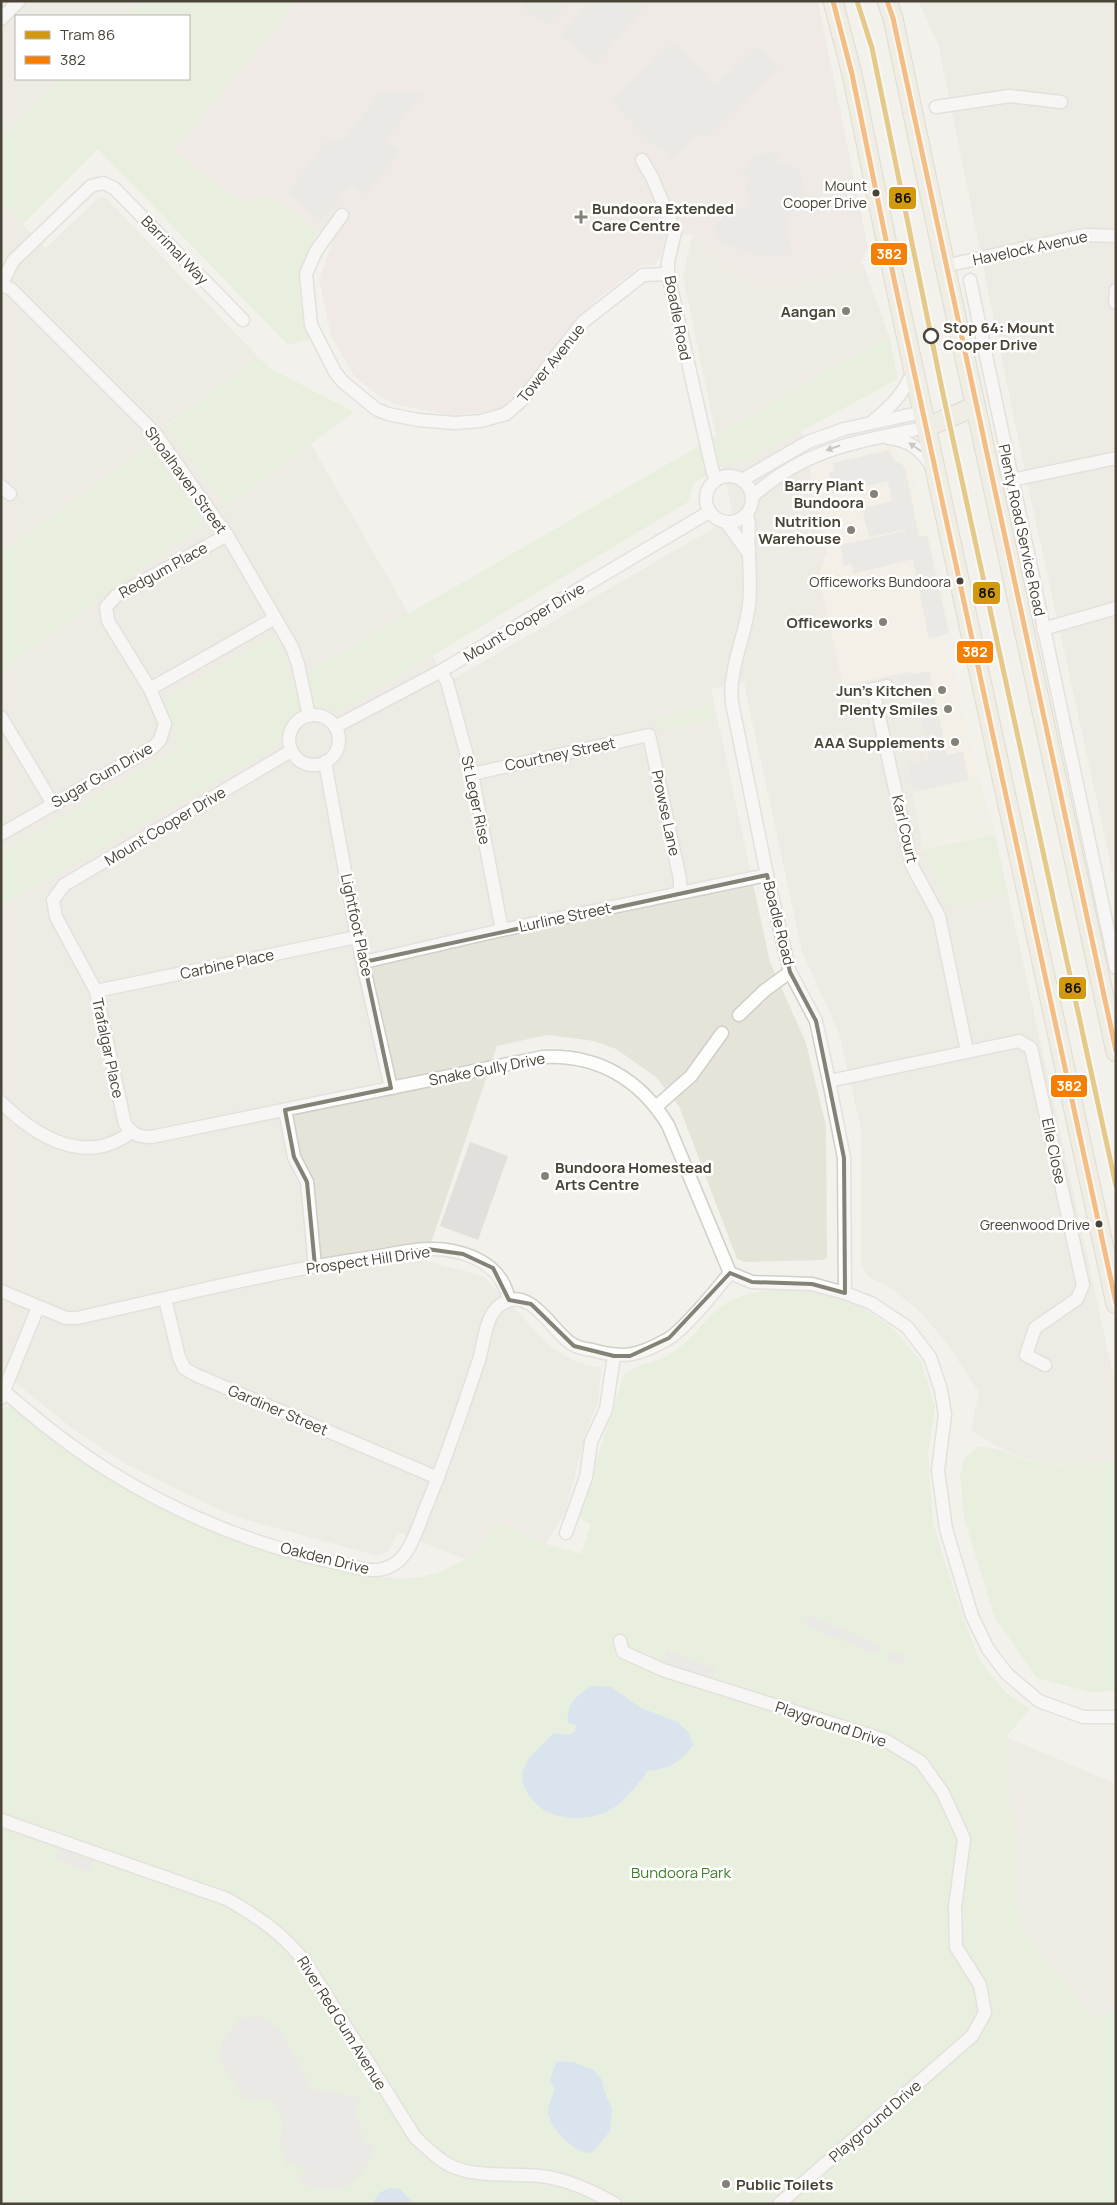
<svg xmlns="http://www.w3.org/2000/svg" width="1117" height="2205" font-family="Manrope,sans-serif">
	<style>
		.residential { fill: #e6e4d9 }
		.commercial { fill: #f5eedf }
		.education { fill: #f0edde }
		.medical { fill: #ede2dd }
		.green { fill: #dcedcc }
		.parking { fill: #e2e0dc }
		.water { fill: #bbd6f1 }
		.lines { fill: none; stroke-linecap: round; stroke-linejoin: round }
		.minor-casing { stroke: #d0cfc9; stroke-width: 15 }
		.highway-casing { stroke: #cbc2a7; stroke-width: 21 }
		.minor { stroke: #fdfdfc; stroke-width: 12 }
		.highway { stroke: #ede8d9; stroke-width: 19 }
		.bus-1-casing { stroke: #fff; stroke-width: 9 }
		.bus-1 { stroke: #f67f03; stroke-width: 5 }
		.tram-1-casing { stroke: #fff; stroke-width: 9 }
		.tram-1 { stroke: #d2990e; stroke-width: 5 }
		.oneway { fill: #9a9790 }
		.marked { fill: none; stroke: #848176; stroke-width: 4; stroke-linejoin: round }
		.bus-dot { fill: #494437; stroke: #fff; stroke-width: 2 }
		.poi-dot { fill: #848176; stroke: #fff; stroke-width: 2 }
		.stop-dot { fill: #fff; stroke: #494437; stroke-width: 2.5 }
		.labels { text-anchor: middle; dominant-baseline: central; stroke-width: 5; stroke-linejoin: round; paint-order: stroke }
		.bus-label { font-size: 14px; fill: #494437; stroke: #fff; text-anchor: end }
		.poi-label { font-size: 15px; font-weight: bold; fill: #494437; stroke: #fff; text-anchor: end }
		.street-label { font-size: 15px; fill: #494437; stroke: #fff }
		.stop-label { font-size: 15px; font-weight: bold; fill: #494437; stroke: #fff; text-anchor: start }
		.park-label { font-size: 15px; fill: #3f7e27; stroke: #fff }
		.line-badge { stroke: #fff; stroke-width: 2 }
		.badge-label { font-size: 14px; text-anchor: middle; font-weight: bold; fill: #fff }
		.pale-badge-label { font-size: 14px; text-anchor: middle; font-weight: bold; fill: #111 }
	</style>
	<rect width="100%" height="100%" fill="#f2f1ec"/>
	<!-- residential -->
	<g class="residential">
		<path d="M 1,1 L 142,1 L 127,16 L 16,16 L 16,79 L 63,79 L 1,139 Z"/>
		<path d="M 918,1 L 1116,1 L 1116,888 L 1022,458 L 938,43 Z"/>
		<path d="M 99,197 L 106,198 L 259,358 L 166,425 L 226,506 L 311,444 L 448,682 L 733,517 L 683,276 L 692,237 L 696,234 L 707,247 L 790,282 L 863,264 L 889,336 L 794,392 L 827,552 L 819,575 L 843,685 L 945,664 L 953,670 L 972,757 L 995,835 L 1116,1388 L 1116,1460 L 1084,1465 L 1042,1464 L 1009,1453 L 980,1436 L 971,1429 L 979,1392 L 946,1342 L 921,1313 L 895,1291 L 868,1276 L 861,1265 L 861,1129 L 839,1033 L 802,951 L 745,688 L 746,682 L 711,689 L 770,962 L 806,1043 L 826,1126 L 827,1256 L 824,1260 L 745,1262 L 737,1259 L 679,1106 L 656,1077 L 616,1049 L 594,1041 L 547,1035 L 497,1046 L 425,1261 L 483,1276 L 552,1348 L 576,1362 L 601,1368 L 598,1403 L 588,1426 L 565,1512 L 546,1544 L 498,1523 L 488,1538 L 467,1560 L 398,1532 L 389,1551 L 378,1556 L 240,1518 L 211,1506 L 126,1464 L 72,1428 L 1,1371 L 1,203 L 46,248 Z"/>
		<path d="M 1006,1737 L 1116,1784 L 1116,2010 L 1095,2018 L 1021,1930 Z"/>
	</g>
	<!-- commercial -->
	<path class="commercial" d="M 891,446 L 911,466 L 922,519 L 936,560 L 951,629 L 946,637 L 945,664 L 953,670 L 978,778 L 913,792 L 908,764 L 928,758 L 910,671 L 843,685 L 819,575 L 827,552 L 811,473 L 821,464 L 836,459 Z"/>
	<!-- education -->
	<path class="education" d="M 978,778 L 995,835 L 923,850 L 913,792 Z"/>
	<!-- medical -->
	<path class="medical" d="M 298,1 L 818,1 L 868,248 L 859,265 L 790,282 L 763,282 L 735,270 L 707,247 L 696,234 L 666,237 L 661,256 L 654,265 L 641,266 L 598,298 L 568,330 L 516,399 L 496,411 L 450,415 L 397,405 L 378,395 L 354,376 L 331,336 L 319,279 L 333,242 L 274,197 L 240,202 L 173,151 Z"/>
	<!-- green -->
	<g class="green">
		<path d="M 143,1 L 298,1 L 173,151 L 240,202 L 274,197 L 319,232 C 293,272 296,295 310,339 L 288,345 L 98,149 L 23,224 L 1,203 L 1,139 L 63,79 L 189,79 L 189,16 L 127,16 Z"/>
		<path d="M 889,336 L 898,379 L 746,461 L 730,461 L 694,483 L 688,502 L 335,714 L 321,710 L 291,717 L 280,738 L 271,750 L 1,906 L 1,854 L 181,747 L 162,700 L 271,637 L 287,659 L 292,687 L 313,669 Z"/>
		<path d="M 259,358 L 271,369 L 354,412 L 226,507 L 166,426 Z"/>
		<path d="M 149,447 L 206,522 L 1,671 L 1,553 Z"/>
		<path d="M 713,705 L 716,718 L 656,731 L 654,718 Z"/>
		<path d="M 995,835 L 1008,895 L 949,907 L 923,850 Z"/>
		<path d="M 776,1289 L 806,1290 L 822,1293 L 854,1303 L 883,1321 L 897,1333 L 921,1361 L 935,1407 L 928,1454 L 933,1523 L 956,1597 L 979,1660 L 1006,1693 L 1030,1709 L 1006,1737 L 1021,1930 L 1094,2018 L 1116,2010 L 1116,2204 L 1,2204 L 2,1408 L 10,1407 L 64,1449 L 130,1491 L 371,1575 L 400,1579 L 421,1577 L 440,1572 L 472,1556 L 498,1523 L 546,1544 L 581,1554 L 591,1524 L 583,1521 L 579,1514 L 624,1374 C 637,1363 658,1363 673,1352 C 690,1341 700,1326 715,1312 C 732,1296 754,1292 776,1289 Z"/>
		<path d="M 979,1447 C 1001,1447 1007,1455 1027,1460 C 1057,1468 1085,1465 1116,1460 L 1116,1690 L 1093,1693 L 1037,1678 L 995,1618 L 964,1518 L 960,1476 L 965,1458 Z"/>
	</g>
	<!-- parking -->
	<g class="parking">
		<path d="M 529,1 L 569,1 L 548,26 L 523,9 Z"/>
		<path d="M 589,1 L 649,1 L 596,65 L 560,35 Z"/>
		<path d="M 675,41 L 715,86 L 758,46 L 779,68 L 707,137 L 702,133 L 671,161 L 662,151 L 647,140 L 611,101 Z"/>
		<path d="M 381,92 L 422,93 L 387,139 L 401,151 L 365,195 L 351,184 L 321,220 L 287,193 L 327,141 L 341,142 Z"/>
		<path d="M 766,153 L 778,153 L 777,162 L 800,169 L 804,195 L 792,199 L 798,206 L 785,219 L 792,253 L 777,257 L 750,254 L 727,244 L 717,237 L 712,226 L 723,220 L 720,213 L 742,207 L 749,203 L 745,186 L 748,176 L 741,170 L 750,160 Z"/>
		<path d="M 890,450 L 893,459 L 902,464 L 906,472 L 919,537 L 927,535 L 949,633 L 929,639 L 913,559 L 853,574 L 852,564 L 844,566 L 840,545 L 906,531 L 906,529 L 869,537 L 862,508 L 892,501 L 888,481 L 833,493 L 829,472 L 835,471 L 832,463 Z"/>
		<path d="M 929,671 L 947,755 L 963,751 L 969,780 L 913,792 L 908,764 L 929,759 L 913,684 L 902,686 L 900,677 Z"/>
		<path d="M 470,1142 L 508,1156 L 478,1240 L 440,1226 Z"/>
		<path d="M 809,1615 L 881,1645 L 877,1655 L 805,1625 Z"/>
		<path d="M 667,1650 L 716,1669 L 712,1680 L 663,1662 Z"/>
		<path d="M 891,1650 L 905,1656 L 901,1666 L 887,1660 Z"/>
		<path d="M 61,1846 L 94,1858 L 89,1872 L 56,1860 Z"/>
		<path d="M 260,2016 L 280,2028 L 312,2089 L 360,2098 L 356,2113 L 364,2142 L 376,2144 L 364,2172 L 342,2189 L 319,2190 L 298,2181 L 305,2173 L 295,2162 L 287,2167 L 280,2144 L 283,2119 L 272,2101 L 265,2097 L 255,2102 L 242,2097 L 218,2056 L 224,2038 L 240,2018 Z"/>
	</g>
	<!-- water -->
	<g class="water">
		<path d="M 591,1686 L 611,1687 L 641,1708 L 678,1722 L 689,1733 L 693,1745 C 681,1762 669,1769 648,1771 C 636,1786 622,1806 604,1813 C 579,1822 546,1820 530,1797 C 525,1790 521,1781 523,1772 C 527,1756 543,1744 554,1733 L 569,1735 L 575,1732 L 576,1725 L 568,1723 C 566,1704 576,1696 591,1686 Z"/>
		<path d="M 559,2061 L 573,2062 L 594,2070 L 602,2080 L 605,2093 L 612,2109 L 610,2131 L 593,2152 C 577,2158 547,2126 548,2110 C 549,2103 553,2095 555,2088 L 550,2080 L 556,2063 Z"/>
		<path d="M 389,2188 L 400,2189 L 414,2204 L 372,2204 L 379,2193 Z"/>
	</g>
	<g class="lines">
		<!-- minor casing -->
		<g class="minor-casing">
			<g id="minor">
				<path d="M 1,19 L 19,1"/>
				<path d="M 936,107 L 1010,96 L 1061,102"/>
				<path d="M 642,160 L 652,177 L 675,232 L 668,262 L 668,274 L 713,473 L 717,479"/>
				<path d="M 342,215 L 316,251 L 306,274 L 311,325 L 335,372 L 343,382 L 376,409 L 388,414 L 418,420 L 455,423 L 481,421 L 506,414 L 521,401 L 583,322 L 643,275 L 668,274"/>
				<path d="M 945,266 L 1084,235 L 1116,236"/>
				<path d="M 970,280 L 1116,968"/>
				<path d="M 1,285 L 13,261 L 91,186 L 103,183 L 114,188 L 243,320"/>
				<path d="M 2,285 L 11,289 L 155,433 L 227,535 L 292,647 L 298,664 L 309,716"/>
				<path d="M 1115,302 L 1116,290"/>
				<path d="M 873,421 C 893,405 904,393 914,369"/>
				<path d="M 888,438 C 909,440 921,449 932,467"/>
				<circle cx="729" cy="499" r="23"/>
				<path d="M 742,480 L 808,442 L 844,429 L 923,412"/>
				<path d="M 1012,480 L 1116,458"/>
				<path d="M 1,486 L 10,494"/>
				<path d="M 753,496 C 807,447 859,442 927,427"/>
				<path d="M 747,515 L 749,524 C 747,551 752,578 749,605 C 745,638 728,670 732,703 L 767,875 L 790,972 L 816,1021 L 829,1081 L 844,1158 L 845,1293"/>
				<path d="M 727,523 L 747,551"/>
				<path d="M 1043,629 L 1116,608"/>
				<path d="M 441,671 L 447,682 L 472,774 L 502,930"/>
				<path d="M 150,689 L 108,621 L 106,607 L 116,596 L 227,535"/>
				<path d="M 873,689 L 912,866 L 939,916 L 967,1051"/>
				<path d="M 862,692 L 887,686"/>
				<circle cx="314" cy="740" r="25"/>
				<path d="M 1,717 L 53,804"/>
				<path d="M 335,727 L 441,671 L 709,512"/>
				<path d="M 291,751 L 64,885 L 53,900 L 56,917 L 96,991 L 125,1124 C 132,1134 138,1137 151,1137 L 543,1057 C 597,1054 640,1079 668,1125 L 730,1273 L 752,1282 L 812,1284 L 845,1293 L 871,1303 L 907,1327 L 930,1357 L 941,1390 L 945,1415 L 938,1470 L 946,1529 L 972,1616 L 988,1649 L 1007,1674 L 1039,1701 L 1083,1717 L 1116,1717"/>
				<path d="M 325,762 L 357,937 L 391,1088"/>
				<path d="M 472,774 L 649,735 L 680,879 L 680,892"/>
				<path d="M 1,834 L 152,748 L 160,740 L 165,724 L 150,689 L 275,618"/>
				<path d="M 364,962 L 502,930 L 767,875"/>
				<path d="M 96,991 L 357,937"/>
				<path d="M 739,1015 L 764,991 L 790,972"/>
				<path d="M 829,1081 L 1019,1041 L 1031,1048 L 1083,1285 L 1077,1299 L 1035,1328 L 1026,1355 L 1045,1365"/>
				<path d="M 1,1102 C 36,1137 86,1167 131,1132"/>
				<path d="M 657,1106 L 691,1076 L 722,1033"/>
				<path d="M 285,1110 L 294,1157 L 307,1182 L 315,1266"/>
				<path d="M 1,1291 L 66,1318 L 77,1318 C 173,1297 269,1272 367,1258 C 395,1254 425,1245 453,1251 C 482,1257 503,1271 509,1300"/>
				<path d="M 165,1299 L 179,1357 L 184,1368 L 196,1375 L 438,1478"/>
				<path d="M 5,1392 C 38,1421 72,1448 109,1471 C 179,1515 261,1548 342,1564 C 352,1566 366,1571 376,1570 C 390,1569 401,1561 408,1549 C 416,1536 420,1521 426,1507 C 446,1459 462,1410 479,1360 C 484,1344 485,1316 500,1305 C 530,1283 552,1332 572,1344 C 578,1348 585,1349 592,1350 C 624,1359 638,1356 668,1339 C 686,1328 715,1291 730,1273"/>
				<path d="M 1,1398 L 38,1307"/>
				<path d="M 566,1533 L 586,1477 L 591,1442 L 606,1409 L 614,1356"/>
				<path d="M 620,1641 L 623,1652 L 663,1670 L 885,1740 L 921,1762 L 943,1793 L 964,1839 L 955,1907 L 956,1947 L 980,1985 L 985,2013 L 972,2036 L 779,2204"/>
				<path d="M 1,1820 L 227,1899 C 260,1918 285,1935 308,1966 L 415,2137 C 426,2147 437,2159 451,2166 C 478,2178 511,2173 540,2176 C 567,2179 591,2190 615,2204"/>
			</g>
		</g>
		<!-- highway casing -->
		<g class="highway-casing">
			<g id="highway">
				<path d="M 833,1 L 852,74 L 894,279 L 1116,1304"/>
				<path d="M 887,1 L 893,18 L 945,266 L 1116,1052"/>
				<path d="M 927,427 L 976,406"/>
			</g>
		</g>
		<!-- minor -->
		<use href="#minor" class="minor"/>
		<!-- highway -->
		<use href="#highway" class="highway"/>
		<!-- bus-1 casing -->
		<g class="bus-1-casing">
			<g id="bus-1">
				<path d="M 833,1 L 852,74 L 894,279 L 1116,1303"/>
				<path d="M 887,1 L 893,18 L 1116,1051"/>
			</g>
		</g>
		<!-- bus-1 -->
		<use href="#bus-1" class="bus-1"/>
		<!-- tram-1 casing -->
		<g class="tram-1-casing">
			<path id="tram-1" d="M 857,1 L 872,48 L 943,394 L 1116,1186"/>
		</g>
		<!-- tram-1 -->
		<use href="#tram-1" class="tram-1"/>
	</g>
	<!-- one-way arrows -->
	<defs><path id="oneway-solid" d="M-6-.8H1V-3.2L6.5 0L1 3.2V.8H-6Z" transform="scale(1.25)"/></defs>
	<g class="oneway">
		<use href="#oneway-solid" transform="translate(915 447) rotate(-145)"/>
		<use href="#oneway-solid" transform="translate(833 448) rotate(161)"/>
	</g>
	<!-- marked area -->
	<path d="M0 0H1117V2205H0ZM 767,875 L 790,972 L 816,1021 L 844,1158 L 845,1293 L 812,1284 L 752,1282 L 730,1273 L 669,1338 L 630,1356 L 614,1356 L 574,1346 L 531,1304 L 509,1300 L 493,1268 L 463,1254 L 427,1249 L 315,1266 L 307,1182 L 294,1157 L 285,1110 L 391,1088 L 364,962 Z" fill="#f2f1ec" fill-opacity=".55" fill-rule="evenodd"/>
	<path class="marked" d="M 767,875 L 790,972 L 816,1021 L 844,1158 L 845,1293 L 812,1284 L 752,1282 L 730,1273 L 669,1338 L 630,1356 L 614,1356 L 574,1346 L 531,1304 L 509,1300 L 493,1268 L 463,1254 L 427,1249 L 315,1266 L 307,1182 L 294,1157 L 285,1110 L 391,1088 L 364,962 Z"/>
	<!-- markers -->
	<g class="bus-dot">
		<circle cx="876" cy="193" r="4.5"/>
		<circle cx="960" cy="581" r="4.5"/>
		<circle cx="1099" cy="1224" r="4.5"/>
	</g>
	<g class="poi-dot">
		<path d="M578.5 209.5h5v5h5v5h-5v5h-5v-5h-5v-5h5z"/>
		<circle cx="846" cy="311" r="5"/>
		<circle cx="874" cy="494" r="5"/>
		<circle cx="851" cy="530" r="5"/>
		<circle cx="883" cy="622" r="5"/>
		<circle cx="942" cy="690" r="5"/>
		<circle cx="948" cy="709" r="5"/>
		<circle cx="955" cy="742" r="5"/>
		<circle cx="545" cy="1176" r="5"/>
		<circle cx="726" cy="2184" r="5"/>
	</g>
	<circle class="stop-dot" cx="931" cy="336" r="7"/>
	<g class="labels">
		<!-- bus labels -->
		<g class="bus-label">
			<text x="867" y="185">Mount<tspan x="867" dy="17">Cooper Drive</tspan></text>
			<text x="951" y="581">Officeworks Bundoora</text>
			<text x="1090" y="1224">Greenwood Drive</text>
		</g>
		<!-- poi labels -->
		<g class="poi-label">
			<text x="592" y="208" text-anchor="start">Bundoora Extended<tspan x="592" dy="17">Care Centre</tspan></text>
			<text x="836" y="311">Aangan</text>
			<text x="864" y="485">Barry Plant<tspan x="864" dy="17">Bundoora</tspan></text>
			<text x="841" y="521">Nutrition<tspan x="841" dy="17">Warehouse</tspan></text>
			<text x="873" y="622">Officeworks</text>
			<text x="932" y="690">Jun's Kitchen</text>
			<text x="938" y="709">Plenty Smiles</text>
			<text x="945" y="742">AAA Supplements</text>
			<text x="555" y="1167" text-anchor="start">Bundoora Homestead<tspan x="555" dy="17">Arts Centre</tspan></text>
			<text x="736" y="2184" text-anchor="start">Public Toilets</text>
		</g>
		<!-- street labels -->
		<g class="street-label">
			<text transform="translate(1030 248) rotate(-12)">Havelock Avenue</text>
			<text transform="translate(175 250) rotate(46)">Barrimal Way</text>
			<text transform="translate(678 318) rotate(79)">Boadle Road</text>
			<text transform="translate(551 363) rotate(-51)">Tower Avenue</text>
			<text transform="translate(186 480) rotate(54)">Shoalhaven Street</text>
			<text transform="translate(1022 530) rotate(78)">Plenty Road Service Road</text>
			<text transform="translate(163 570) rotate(-29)">Redgum Place</text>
			<text transform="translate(524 622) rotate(-31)">Mount Cooper Drive</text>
			<text transform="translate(560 754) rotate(-12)">Courtney Street</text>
			<text transform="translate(102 775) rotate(-30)">Sugar Gum Drive</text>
			<text transform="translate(476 800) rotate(78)">St Leger Rise</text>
			<text transform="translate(666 813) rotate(78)">Prowse Lane</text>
			<text transform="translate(165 826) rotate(-31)">Mount Cooper Drive</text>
			<text transform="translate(905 829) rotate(77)">Karl Court</text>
			<text transform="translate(565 917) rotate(-12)">Lurline Street</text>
			<text transform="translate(779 923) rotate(76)">Boadle Road</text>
			<text transform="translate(357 925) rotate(78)">Lightfoot Place</text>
			<text transform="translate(227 964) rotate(-12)">Carbine Place</text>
			<text transform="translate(108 1048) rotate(78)">Trafalgar Place</text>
			<text transform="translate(487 1069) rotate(-11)">Snake Gully Drive</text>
			<text transform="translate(1054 1151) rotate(78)">Elle Close</text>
			<text transform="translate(368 1260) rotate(-8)">Prospect Hill Drive</text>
			<text transform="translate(278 1410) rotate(23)">Gardiner Street</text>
			<text transform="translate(325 1558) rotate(14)">Oakden Drive</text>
			<text transform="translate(831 1724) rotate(18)">Playground Drive</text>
			<text transform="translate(342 2023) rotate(58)">River Red Gum Avenue</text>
			<text transform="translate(875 2121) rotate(-41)">Playground Drive</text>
		</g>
		<!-- stop labels -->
		<g class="stop-label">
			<text x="943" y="327">Stop 64: Mount<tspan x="943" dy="17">Cooper Drive</tspan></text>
		</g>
		<!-- park labels -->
		<g class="park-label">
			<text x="681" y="1872">Bundoora Park</text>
		</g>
	</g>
	<g class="line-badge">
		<rect x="888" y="186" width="29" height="24" rx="5" fill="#d2990e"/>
		<rect x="870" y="242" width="38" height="24" rx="5" fill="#f67f03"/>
		<rect x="972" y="581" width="29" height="24" rx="5" fill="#d2990e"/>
		<rect x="956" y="640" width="38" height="24" rx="5" fill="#f67f03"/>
		<rect x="1058" y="976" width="29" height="24" rx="5" fill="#d2990e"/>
		<rect x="1050" y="1074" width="38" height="24" rx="5" fill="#f67f03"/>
	</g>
	<g class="badge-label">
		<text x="889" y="259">382</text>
		<text x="975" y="657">382</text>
		<text x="1069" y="1091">382</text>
	</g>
	<g class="pale-badge-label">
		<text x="903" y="203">86</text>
		<text x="987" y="598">86</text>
		<text x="1073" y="993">86</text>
	</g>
	<!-- border -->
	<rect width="1117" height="2205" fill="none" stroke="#494437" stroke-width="5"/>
	<!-- legend -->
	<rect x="15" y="15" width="175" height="65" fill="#ffffff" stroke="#b6b4af"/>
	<rect x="25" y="31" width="25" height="8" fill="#d2990e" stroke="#b6b4af"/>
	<text x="60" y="40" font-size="15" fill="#494437">Tram 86</text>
	<rect x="25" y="56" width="25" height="8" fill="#f67f03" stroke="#b6b4af"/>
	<text x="60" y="65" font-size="15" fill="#494437">382</text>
</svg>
